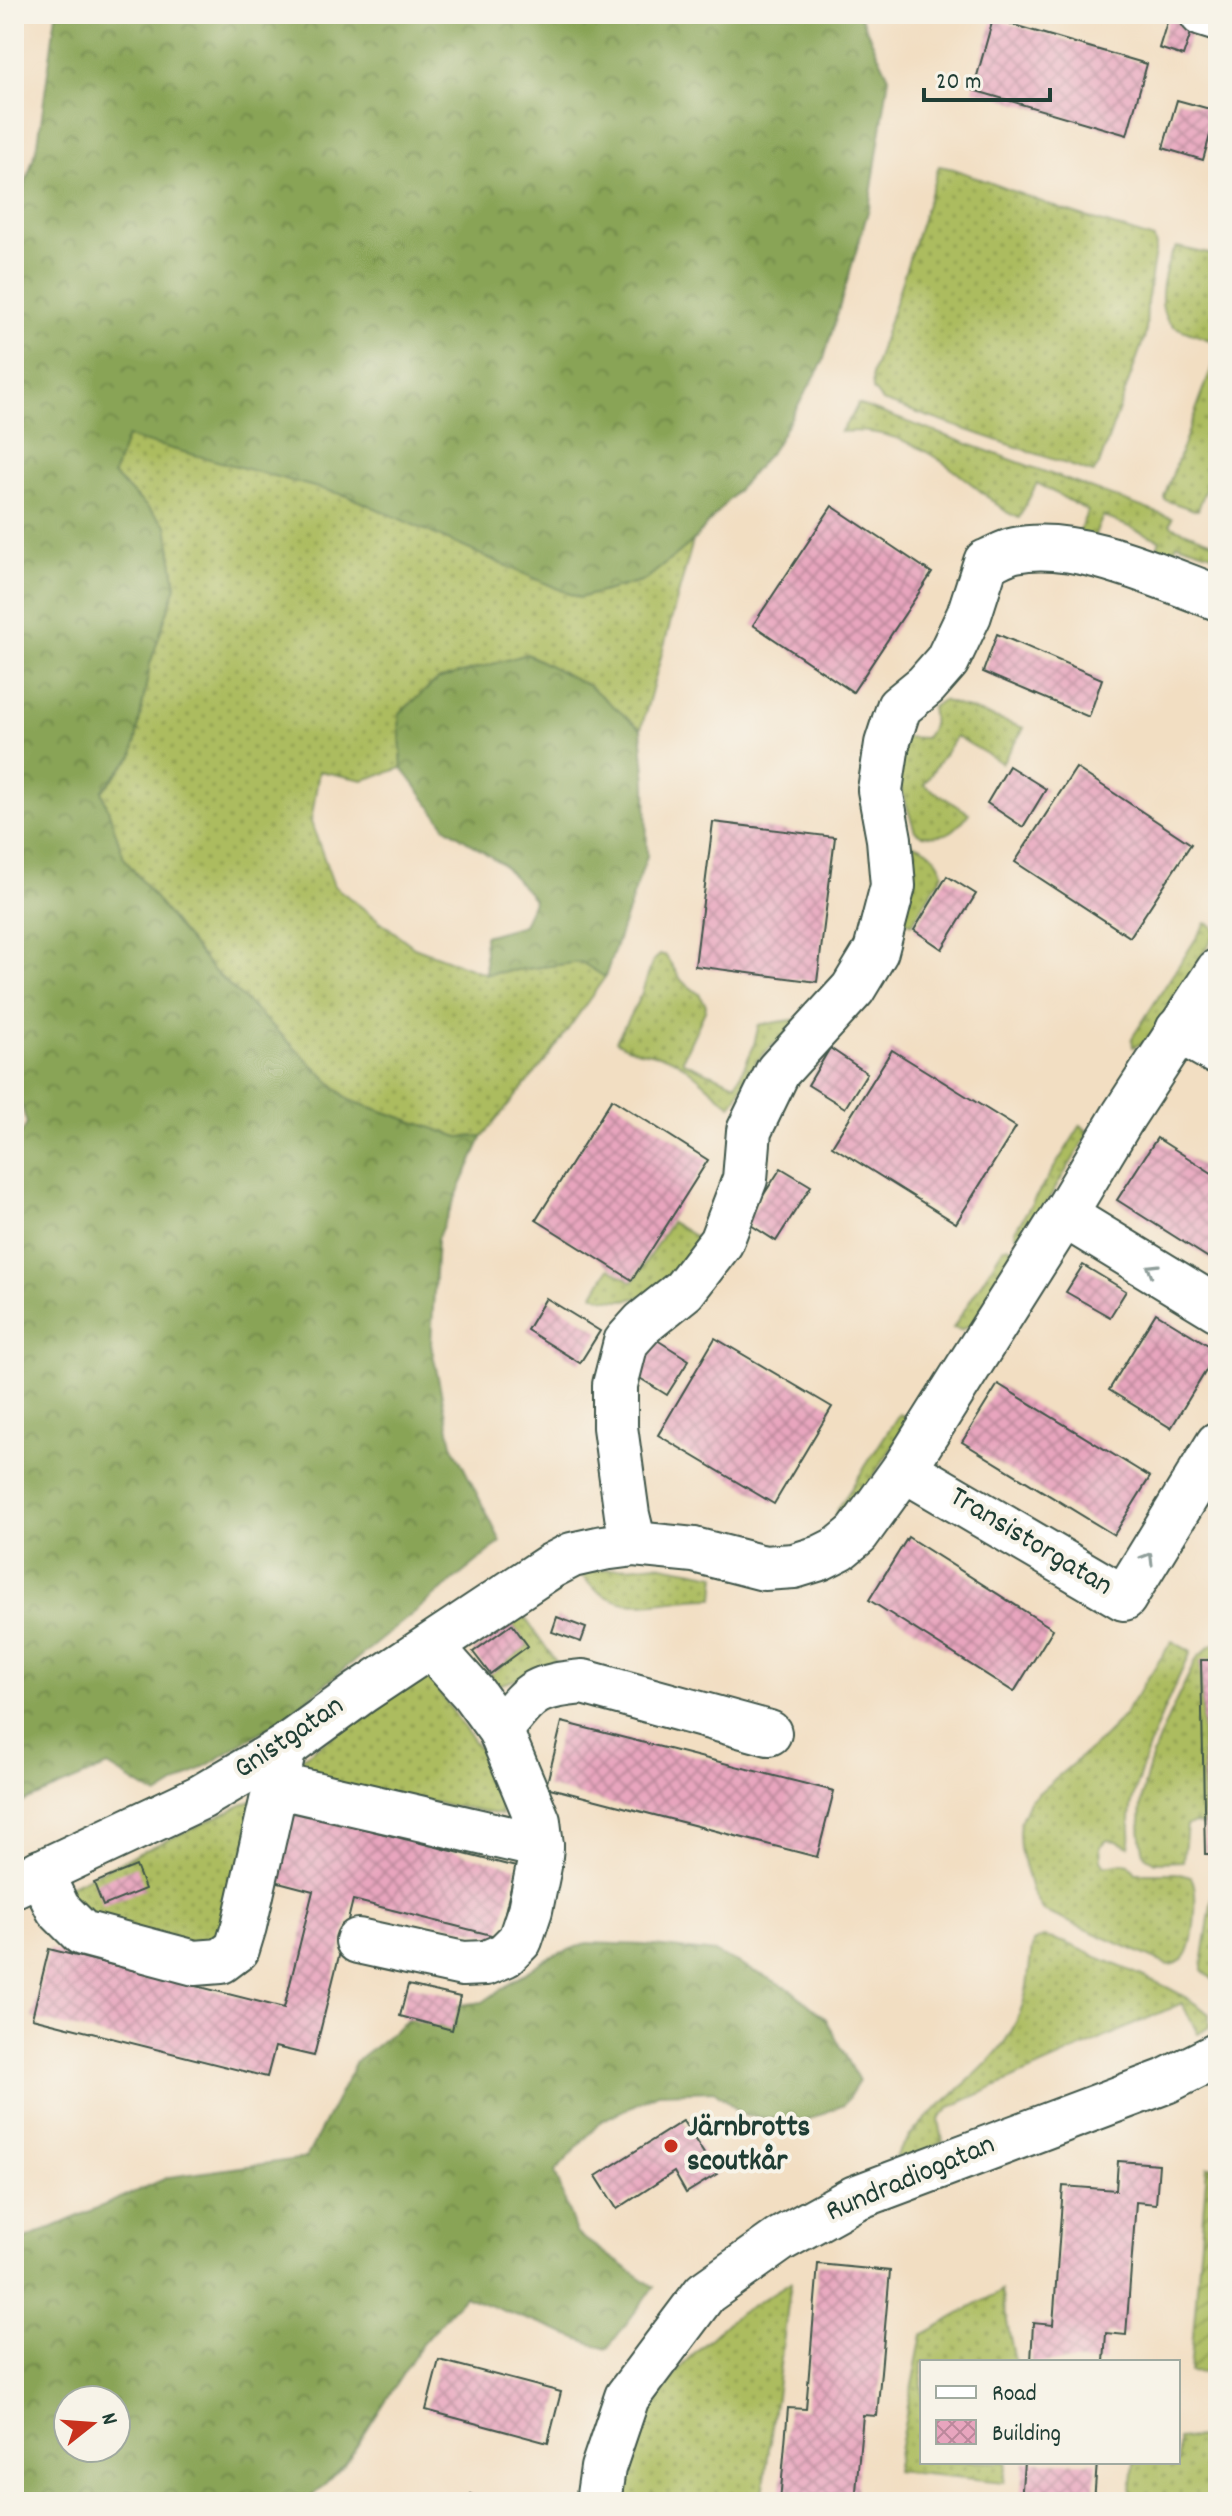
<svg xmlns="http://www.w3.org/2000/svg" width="1232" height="2516" font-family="Dekko,sans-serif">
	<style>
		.grass { fill: url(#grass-dots); stroke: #667c4a; stroke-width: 2 }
		.forest { fill: url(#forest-crowns); stroke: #547045; stroke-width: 2; fill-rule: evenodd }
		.garden { fill: url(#garden-furrows); stroke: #667c4a; stroke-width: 2 }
		.building { fill: url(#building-cross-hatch) }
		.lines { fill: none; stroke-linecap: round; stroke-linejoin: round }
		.minor-casing { stroke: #3f5549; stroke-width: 48 }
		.minor { stroke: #fff; stroke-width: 44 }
		.oneway { stroke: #8f9e9a }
		.poi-dot { fill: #c8321e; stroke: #f7f3e8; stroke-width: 3 }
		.labels { text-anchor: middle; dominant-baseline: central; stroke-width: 8; stroke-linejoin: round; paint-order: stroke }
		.street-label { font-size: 30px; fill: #1f3d34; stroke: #f7f3e8 }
		.poi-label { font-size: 30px; font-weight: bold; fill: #1f3d34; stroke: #f7f3e8; text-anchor: start }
	</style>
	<defs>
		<pattern id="grass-dots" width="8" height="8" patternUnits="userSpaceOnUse" patternTransform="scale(2)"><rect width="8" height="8" fill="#acbc5f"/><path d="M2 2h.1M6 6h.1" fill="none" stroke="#8b9a4f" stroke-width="1.8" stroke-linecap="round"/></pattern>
		<pattern id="forest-crowns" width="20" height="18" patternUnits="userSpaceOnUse" patternTransform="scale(2)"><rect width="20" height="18" fill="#89a456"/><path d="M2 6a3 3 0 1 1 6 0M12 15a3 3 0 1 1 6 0" fill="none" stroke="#6f8748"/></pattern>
		<pattern id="garden-furrows" width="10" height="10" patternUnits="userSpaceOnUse" patternTransform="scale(2)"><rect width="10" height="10" fill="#acbc5f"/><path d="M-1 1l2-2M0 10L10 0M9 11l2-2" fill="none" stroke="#8b9a4f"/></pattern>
		<pattern id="building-cross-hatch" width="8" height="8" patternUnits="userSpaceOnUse" patternTransform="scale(2)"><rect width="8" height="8" fill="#e8a5be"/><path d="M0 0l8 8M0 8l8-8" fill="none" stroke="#bb889b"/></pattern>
	</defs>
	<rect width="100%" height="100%" fill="#f7f3e8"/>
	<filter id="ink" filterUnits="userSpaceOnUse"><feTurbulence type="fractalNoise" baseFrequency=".0125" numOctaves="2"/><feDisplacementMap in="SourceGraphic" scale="16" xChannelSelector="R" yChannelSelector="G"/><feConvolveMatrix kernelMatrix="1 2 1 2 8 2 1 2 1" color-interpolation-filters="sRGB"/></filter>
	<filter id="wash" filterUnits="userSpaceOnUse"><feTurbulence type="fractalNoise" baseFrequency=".006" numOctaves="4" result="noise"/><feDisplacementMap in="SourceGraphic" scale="32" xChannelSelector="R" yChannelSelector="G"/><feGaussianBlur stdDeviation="1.8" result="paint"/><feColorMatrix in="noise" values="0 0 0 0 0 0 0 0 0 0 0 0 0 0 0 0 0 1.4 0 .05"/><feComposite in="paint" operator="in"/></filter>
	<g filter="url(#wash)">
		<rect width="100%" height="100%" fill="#f2dec2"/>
		<!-- grass -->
		<g class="grass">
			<path d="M 939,166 L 954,169 L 1066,211 L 1154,239 L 1156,246 L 1147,302 L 1146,333 L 1099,465 L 1093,473 L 882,401 L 873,390 L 872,374 Z"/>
			<path d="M 1177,247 L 1218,256 L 1218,343 C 1207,338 1179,331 1171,324 C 1154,309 1164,261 1177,247 Z"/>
			<path d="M 1214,362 L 1218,363 L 1218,453 L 1198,510 L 1194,510 L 1165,500 L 1164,497 Z"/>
			<path d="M 858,404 L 1172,518 L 1170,524 L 1173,527 L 1218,544 L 1218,556 L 1177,543 L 1167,573 L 1149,568 L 1160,540 L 1103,516 L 1090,546 L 1075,539 L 1088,511 L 1037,483 L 1019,518 L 1008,513 C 956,473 910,424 840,432 L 852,416 Z"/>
			<path d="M 127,436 L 348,496 L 579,598 L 645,580 L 693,541 L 641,729 L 589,686 L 437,680 L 399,714 L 402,768 L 363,780 L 319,771 L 311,822 L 334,886 L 414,947 L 486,974 L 581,962 L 605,977 L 547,1059 L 483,1136 L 459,1137 L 349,1100 L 212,969 L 182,933 L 124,858 L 102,791 L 133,756 L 150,664 L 176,586 L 167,526 L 113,475 Z"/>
			<path d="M 942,700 L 1024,728 L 1002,763 L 956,736 L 924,785 L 969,813 C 954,834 947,837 921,835 L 915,831 L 897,776 L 904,737 L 925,738 C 933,727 934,721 931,708 Z"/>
			<path d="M 912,844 C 928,846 939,859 943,873 L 912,924 L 900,918 L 905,845 Z"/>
			<path d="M 1206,923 L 1213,926 L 1216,933 L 1147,1042 L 1133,1047 L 1132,1038 Z"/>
			<path d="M 660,955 L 665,955 L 682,981 L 699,994 L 706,1005 L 705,1011 L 683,1058 L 683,1062 L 736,1084 L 753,1048 L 759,1025 L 805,1018 C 785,1035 763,1050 749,1072 C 742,1083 740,1097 731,1105 C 711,1091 697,1073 676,1061 C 656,1051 634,1054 616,1041 L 641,995 L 653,961 Z"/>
			<path d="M 1081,1125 L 1089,1133 L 1028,1233 L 1022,1237 L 1015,1234 L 1015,1230 Z"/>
			<path d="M 671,1222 L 707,1244 C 693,1256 657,1291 643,1296 C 629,1301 607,1302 594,1294 L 609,1268 L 633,1282 Z"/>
			<path d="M 1008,1246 L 1013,1249 L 1014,1255 L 971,1325 L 961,1330 L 953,1328 L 1003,1248 Z"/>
			<path d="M 899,1414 L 911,1419 L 845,1518 L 836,1523 L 834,1519 L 836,1512 Z"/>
			<path d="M 657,1564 L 716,1575 L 714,1598 C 662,1596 617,1624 579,1572 Z"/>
			<path d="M 523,1615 L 559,1666 L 495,1686 L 481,1680 L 528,1646 L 512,1624 Z"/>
			<path d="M 1172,1641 L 1191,1652 C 1169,1696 1147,1744 1135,1792 C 1132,1801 1130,1812 1130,1822 C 1129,1831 1132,1838 1129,1847 L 1117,1841 L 1107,1840 L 1100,1847 L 1101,1860 L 1105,1866 L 1123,1863 L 1129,1864 L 1136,1873 L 1176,1873 L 1191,1877 C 1199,1889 1195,1945 1185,1957 C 1181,1962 1175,1964 1168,1965 L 1043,1911 L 1031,1890 L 1020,1849 L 1019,1833 L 1020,1822 L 1029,1801 L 1103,1738 L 1123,1716 Z"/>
			<path d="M 1218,1642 L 1218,1660 L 1201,1661 L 1204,1826 L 1196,1823 L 1187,1825 L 1183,1861 L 1155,1862 L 1145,1856 C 1125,1792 1170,1715 1197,1658 L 1210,1646 Z"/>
			<path d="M 425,1672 L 498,1776 L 501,1815 L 294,1776 L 297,1761 Z"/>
			<path d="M 257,1798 L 229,1932 L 200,1947 L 92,1923 L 62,1889 Z"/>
			<path d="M 1216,1871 L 1218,1871 L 1218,1984 L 1202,1970 L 1202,1965 Z"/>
			<path d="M 1043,1937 C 1063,1940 1083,1951 1102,1959 C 1139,1975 1178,1988 1209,2014 L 1209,2027 L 1198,2034 L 1182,2003 L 950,2107 L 939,2119 L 943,2142 L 891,2168 C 916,2106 990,2082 1017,2020 C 1029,1995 1028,1969 1033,1942 Z"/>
			<path d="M 791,2282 L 762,2502 L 624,2502 L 628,2471 L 649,2413 L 685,2362 L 732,2318 Z"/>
			<path d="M 1001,2291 L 1015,2362 L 922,2362 L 922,2462 L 1007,2462 L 1004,2482 L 895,2471 L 922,2335 Z"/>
			<path d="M 1215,2436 L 1218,2441 L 1218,2502 L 1130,2502 L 1134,2462 L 1178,2462 L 1178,2439 Z"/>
		</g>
		<!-- forest -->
		<g class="forest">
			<path d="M 56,14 L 859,14 L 889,77 L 869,208 L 823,362 L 773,449 L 693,541 L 645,580 L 579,598 L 348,496 L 127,437 L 113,475 L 167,526 L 176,586 L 150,664 L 133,756 L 102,791 L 124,858 L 182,933 L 212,969 L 349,1100 L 459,1137 L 483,1136 L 437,1239 L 431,1344 L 452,1444 L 501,1542 L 284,1718 L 157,1796 L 108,1766 L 14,1806 L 14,1145 L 27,1124 L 14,1081 L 14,219 L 38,144 Z"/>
			<path d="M 527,654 L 589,686 L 641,729 L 646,782 L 647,856 L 605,977 L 581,962 L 486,974 L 484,936 L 523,925 L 534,899 L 502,864 L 446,827 L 402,768 L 399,714 L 437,680 Z"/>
			<path d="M 587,1943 L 644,1945 L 716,1953 L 789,1988 L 826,2019 L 859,2081 L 844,2105 L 804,2121 L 745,2116 L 714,2091 L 658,2093 L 601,2121 L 555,2172 L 576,2233 L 654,2287 L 607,2349 L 464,2296 L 421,2345 L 346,2463 L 306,2502 L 14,2502 L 14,2244 L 169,2177 L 306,2158 L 356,2062 L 420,2010 L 483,2002 L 547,1958 ZM 68,2400 L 116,2400 L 116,2448 L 68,2448 Z"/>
		</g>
		<!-- garden -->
		<path class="garden" d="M 1207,2167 L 1218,2168 L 1218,2374 L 1190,2372 Z"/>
		<g id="blocks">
			<!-- building -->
			<g class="building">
				<path d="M 993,19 L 1147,64 L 1127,135 L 973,90 Z"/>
				<path d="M 1168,19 L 1193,27 L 1183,56 L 1159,48 Z"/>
				<path d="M 1177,100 L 1217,111 L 1203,160 L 1163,148 Z"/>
				<path d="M 832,506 L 932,573 L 853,692 L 753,625 Z"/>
				<path d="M 997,634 L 1102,679 L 1089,717 L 983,672 Z"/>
				<path d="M 1009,766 L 1046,789 L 1023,827 L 987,803 Z"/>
				<path d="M 1076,768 L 1191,844 L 1130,937 L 1015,862 Z"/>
				<path d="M 713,822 L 835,837 L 817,982 L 695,966 Z"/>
				<path d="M 947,876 L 976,894 L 942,949 L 914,930 Z"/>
				<path d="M 830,1048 L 867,1073 L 845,1108 L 808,1085 Z"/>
				<path d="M 892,1050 L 1016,1127 L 956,1223 L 832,1146 Z"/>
				<path d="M 612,1099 L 708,1160 L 632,1280 L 536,1220 Z"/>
				<path d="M 1157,1138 L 1218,1177 L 1218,1264 L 1117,1200 Z"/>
				<path d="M 781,1168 L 811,1186 L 776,1241 L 746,1222 Z"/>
				<path d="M 1083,1265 L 1126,1291 L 1110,1317 L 1066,1292 Z"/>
				<path d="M 546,1298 L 600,1331 L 580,1363 L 527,1330 Z"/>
				<path d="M 1156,1313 L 1218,1351 L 1171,1428 L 1109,1390 Z"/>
				<path d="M 649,1335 L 689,1360 L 667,1395 L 630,1372 Z"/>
				<path d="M 715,1338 L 832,1407 L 774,1504 L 658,1435 Z"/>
				<path d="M 998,1384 L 1150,1477 L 1114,1535 L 962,1442 Z"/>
				<path d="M 908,1537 L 1053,1629 L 1014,1692 L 869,1600 Z"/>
				<path d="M 557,1617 L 586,1628 L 581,1642 L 552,1632 Z"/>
				<path d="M 512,1624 L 528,1646 L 490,1674 L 473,1652 Z"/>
				<path d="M 1201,1660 L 1218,1660 L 1218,1854 L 1205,1854 Z"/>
				<path d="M 562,1722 L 834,1791 L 817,1857 L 546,1787 Z"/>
				<path d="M 285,1809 L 516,1867 L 499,1937 L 353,1900 L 314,2056 L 275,2047 L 267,2077 L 32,2018 L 49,1949 L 284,2008 L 313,1891 L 267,1879 Z"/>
				<path d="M 136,1866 L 145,1889 L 103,1906 L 94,1883 Z"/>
				<path d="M 408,1985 L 460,1997 L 452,2030 L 400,2016 Z"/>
				<path d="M 683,2121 L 717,2174 L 686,2193 L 674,2172 L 617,2209 L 596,2176 Z"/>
				<path d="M 1118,2161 L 1159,2164 L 1156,2204 L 1136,2202 L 1126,2335 L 1106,2333 L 1104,2362 L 1031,2362 L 1033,2323 L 1053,2325 L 1063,2186 L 1116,2190 Z"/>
				<path d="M 818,2264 L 890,2271 L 877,2416 L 863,2415 L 855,2502 L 780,2502 L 788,2408 L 806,2409 Z"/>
				<path d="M 439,2360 L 561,2392 L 548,2443 L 426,2410 Z"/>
				<path d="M 1024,2462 L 1097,2462 L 1094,2502 L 1021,2502 Z"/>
				<path d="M 471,2494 L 489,2502 L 467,2502 Z"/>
			</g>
		</g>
	</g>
	<g filter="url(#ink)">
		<use href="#blocks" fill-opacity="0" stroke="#3f5549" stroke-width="2"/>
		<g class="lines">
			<!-- minor casing -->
			<g class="minor-casing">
				<g id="minor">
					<path d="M 1202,14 L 1218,19"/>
					<path d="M 1178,1030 L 1218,1053"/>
					<path d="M 1064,1215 L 1218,1309"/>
					<path d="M 904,1469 L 1124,1598 L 1218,1444"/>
					<path d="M 634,1544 L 627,1515 L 615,1427 L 615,1385 L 626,1342 L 643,1323 L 684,1290 L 721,1242 L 745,1179 L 749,1131 L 778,1071 L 853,989 L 876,951 L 893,886 L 889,839 L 880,790 L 887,744 L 899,707 L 926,685 L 947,661 L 969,615 L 986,562 C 996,558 1005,552 1015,550 C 1076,537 1161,577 1218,598"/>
					<path d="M 500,1730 C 532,1691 532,1687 583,1682 L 769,1733"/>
					<path d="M 275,1785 L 541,1846"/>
					<path d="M 40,1872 L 58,1909 L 82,1933 L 195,1963 L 221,1961 L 237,1949 L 244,1926 L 284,1748"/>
					<path d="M 14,1885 L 201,1797 L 284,1748 L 361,1692 L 551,1566 L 572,1555 L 603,1548 L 634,1544 L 694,1550 L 764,1568 L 794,1566 L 820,1558 L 840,1548 L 857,1534 L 904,1469 L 1064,1215 L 1124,1115 L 1218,971"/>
					<path d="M 358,1941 L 463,1964 L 486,1963 L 505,1955 L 520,1940 L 530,1910 L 539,1866 L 541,1846 L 538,1821 L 500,1730 L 473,1693 L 432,1647"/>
					<path d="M 598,2502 L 603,2468 L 627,2397 L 705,2293 L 781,2239 L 855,2198 L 1166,2081 L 1218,2055"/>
				</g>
			</g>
			<!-- minor -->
			<use href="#minor" class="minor"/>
		</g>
		<!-- one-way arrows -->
		<defs><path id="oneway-chevron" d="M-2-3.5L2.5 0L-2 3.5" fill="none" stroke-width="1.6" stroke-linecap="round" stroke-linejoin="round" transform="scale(2)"/></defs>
		<g class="oneway">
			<use href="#oneway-chevron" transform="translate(1152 1269) rotate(-148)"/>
			<use href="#oneway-chevron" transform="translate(1148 1558) rotate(-59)"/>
		</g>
	</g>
	<!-- markers -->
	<circle class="poi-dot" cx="671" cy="2146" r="8"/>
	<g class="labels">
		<!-- street labels -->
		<g class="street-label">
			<text transform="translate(1030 1543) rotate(31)">Transistorgatan</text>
			<text transform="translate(290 1739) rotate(-34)">Gnistgatan</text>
			<text transform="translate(911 2180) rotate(-23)">Rundradiogatan</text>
		</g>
		<!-- poi labels -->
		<g class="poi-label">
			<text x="687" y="2129">Järnbrotts<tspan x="687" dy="34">scoutkår</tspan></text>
		</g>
	</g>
	<!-- margin -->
	<rect width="1232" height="2516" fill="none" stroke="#f7f3e8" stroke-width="48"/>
	<!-- legend -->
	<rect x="920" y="2360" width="260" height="104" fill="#f7f3e8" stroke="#a1aaa0" stroke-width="2"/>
	<rect x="936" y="2386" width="40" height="12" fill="#ffffff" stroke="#a1aaa0" stroke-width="2"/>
	<text x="992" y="2400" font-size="24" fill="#1f3d34">Road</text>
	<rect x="936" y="2420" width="40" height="24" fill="url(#building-cross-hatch)" stroke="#a1aaa0" stroke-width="2"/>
	<text x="992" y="2440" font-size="24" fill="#1f3d34">Building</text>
	<!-- north arrow -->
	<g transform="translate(92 2424) rotate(73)"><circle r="38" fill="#f7f3e8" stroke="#a1aaa0" stroke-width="2"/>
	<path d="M0-6L14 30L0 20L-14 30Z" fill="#c8321e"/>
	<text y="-12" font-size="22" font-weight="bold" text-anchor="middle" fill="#1f3d34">N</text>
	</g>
	<!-- scale -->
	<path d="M924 88v12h126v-12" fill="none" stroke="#1f3d34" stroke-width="4"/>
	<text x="936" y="88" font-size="24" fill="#1f3d34" stroke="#f7f3e8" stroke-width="6" paint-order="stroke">20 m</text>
</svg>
